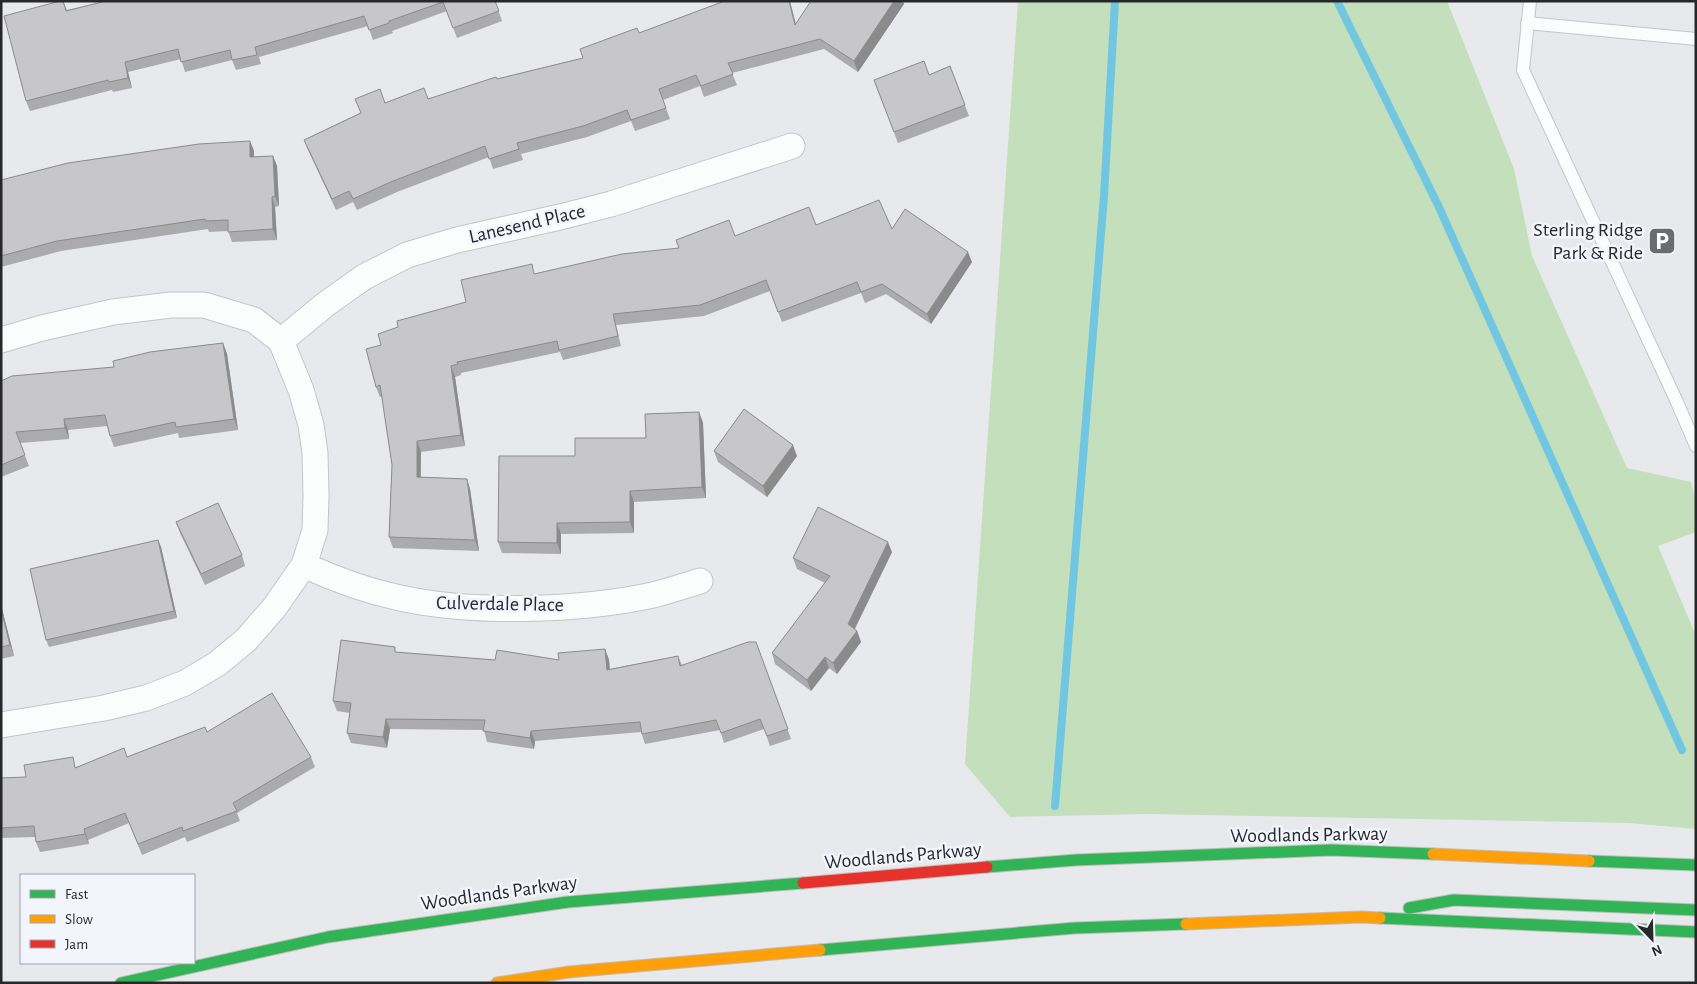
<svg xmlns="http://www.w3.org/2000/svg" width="1697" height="984" font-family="'Alegreya Sans',sans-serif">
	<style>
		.green { fill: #c4dfbb }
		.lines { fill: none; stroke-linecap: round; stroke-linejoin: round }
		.stream { stroke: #71c7e1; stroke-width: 8 }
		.lane-casing { stroke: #c4c5c8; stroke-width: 14 }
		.street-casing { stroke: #c4c5c8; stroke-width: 27 }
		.fast-casing { stroke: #c2bcbc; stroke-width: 13 }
		.slow-casing { stroke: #c2bcbc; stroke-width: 13 }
		.jam-casing { stroke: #c2bcbc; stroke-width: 13 }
		.lane { stroke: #fbfcfc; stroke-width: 12 }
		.street { stroke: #fbfcfc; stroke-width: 25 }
		.fast { stroke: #30b455; stroke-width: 11 }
		.slow { stroke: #ff9f0a; stroke-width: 11 }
		.jam { stroke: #e5322d; stroke-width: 11 }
		.wall { fill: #abaaac }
		.shaded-wall { fill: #8b8b8c }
		.building { fill: #c7c6c8; stroke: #8b8b8c }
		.labels { text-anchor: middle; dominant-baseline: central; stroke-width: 5; stroke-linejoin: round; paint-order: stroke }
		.street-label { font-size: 20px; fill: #26282a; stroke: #f2f6fc }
		.poi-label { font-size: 20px; fill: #26282a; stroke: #f2f6fc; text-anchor: end }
	</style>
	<rect width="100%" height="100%" fill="#e7e9ec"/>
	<!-- green -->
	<path class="green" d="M 1018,1 L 1447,1 L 1514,169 L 1532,256 L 1627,468 L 1691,482 L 1696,503 L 1696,532 L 1658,546 L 1696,636 L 1696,829 L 1629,823 L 1148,814 L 1010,817 L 965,764 Z"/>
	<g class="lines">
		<!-- stream -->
		<g class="stream">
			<path d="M 1337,1 L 1438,205 L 1682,750"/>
			<path d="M 1055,806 L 1104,196 L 1115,1"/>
		</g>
		<!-- lane casing -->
		<g class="lane-casing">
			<g id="lane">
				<path d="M 1530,1 L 1523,70 L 1677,402 L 1696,446"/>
				<path d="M 1527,23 L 1696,39"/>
			</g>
		</g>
		<!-- street casing -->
		<g class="street-casing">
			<g id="street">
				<path d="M 1,340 L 42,328 L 113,312 L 171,305 L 204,305 L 254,320 L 281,341 L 301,390 L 311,425 L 315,453 L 316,496 L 315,530 L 304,565 L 274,608 L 246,640 L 217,664 L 185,683 L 146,698 L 104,708 L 1,725"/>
				<path d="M 281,341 L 326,304 L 364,277 L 407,255 L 457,240 L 560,217 L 611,204 L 792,146"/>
				<path d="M 304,565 C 334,579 367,591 400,598 C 474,614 579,611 653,595 C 669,591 684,586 700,581"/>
			</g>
		</g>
		<!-- fast casing -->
		<g class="fast-casing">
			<g id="fast">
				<path d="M 1589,861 L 1696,865"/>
				<path d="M 987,867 L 1076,860 L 1331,850 L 1433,854"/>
				<path d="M 1409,908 L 1454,900 L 1696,910"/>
				<path d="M 1380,918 L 1696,932"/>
				<path d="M 820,950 L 1075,928 L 1186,924"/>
				<path d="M 121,983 L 328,937 L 568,902 L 803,883"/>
			</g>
		</g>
		<!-- slow casing -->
		<g class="slow-casing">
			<g id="slow">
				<path d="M 1433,854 L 1589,861"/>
				<path d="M 1186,924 L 1361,917 L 1380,918"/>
				<path d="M 497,983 L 569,972 L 820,950"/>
			</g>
		</g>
		<!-- jam casing -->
		<g class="jam-casing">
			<path id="jam" d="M 803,883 L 987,867"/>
		</g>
		<!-- lane -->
		<use href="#lane" class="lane"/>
		<!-- street -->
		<use href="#street" class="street"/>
		<!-- fast -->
		<use href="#fast" class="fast"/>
		<!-- slow -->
		<use href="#slow" class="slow"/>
		<!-- jam -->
		<use href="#jam" class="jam"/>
	</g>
	<!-- wall -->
	<g class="wall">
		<path d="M 63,1 L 67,10 L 106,1 L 495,1 L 502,21 L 457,38 L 447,11 L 392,31 L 393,33 L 373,40 L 368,26 L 259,57 L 261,64 L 236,70 L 232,60 L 185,72 L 181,59 L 128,72 L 132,88 L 113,92 L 112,90 L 30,111 L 26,101 Z"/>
		<path d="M 904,4 L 858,72 L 824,49 L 732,73 L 737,85 L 704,97 L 700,86 L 663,100 L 670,119 L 635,131 L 631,121 L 587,137 L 521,154 L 523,160 L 493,169 L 489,157 L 397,192 L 357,210 L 353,202 L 336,210 L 308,150 L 304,140 L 360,113 L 385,103 L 428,99 L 497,79 L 583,58 L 639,33 L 796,24 Z"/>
		<path d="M 950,66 L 969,116 L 898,143 L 874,80 L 929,75 Z"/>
		<path d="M 250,141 L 254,151 L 254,157 L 273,156 L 277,166 L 279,206 L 275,207 L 277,240 L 232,242 L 228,231 L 209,232 L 208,229 L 61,251 L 1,267 L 1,180 Z"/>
		<path d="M 816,225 L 892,229 L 972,262 L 931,324 L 886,294 L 865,303 L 861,293 L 782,322 L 770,291 L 704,316 L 616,325 L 621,346 L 563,360 L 560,352 L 461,373 L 461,375 L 455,377 L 465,446 L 421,452 L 421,477 L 467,479 L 470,489 L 479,551 L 393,548 L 389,537 L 392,465 L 382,397 L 380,397 L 376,387 L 381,345 L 398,327 L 466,302 L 536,274 L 679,248 L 735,236 Z"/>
		<path d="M 223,343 L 227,354 L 238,430 L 179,438 L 178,433 L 114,447 L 110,436 L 107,426 L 68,430 L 69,439 L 20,443 L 29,466 L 1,477 L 1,381 L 114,367 Z"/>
		<path d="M 699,412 L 703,423 L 706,498 L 634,502 L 634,533 L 561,534 L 561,554 L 502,553 L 498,542 L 575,456 L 646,438 Z"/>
		<path d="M 714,451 L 797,456 L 767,497 L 718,462 Z"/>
		<path d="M 176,522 L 242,555 L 245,566 L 205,585 L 180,533 Z"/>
		<path d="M 158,540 L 161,547 L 177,618 L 49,647 L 46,640 Z"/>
		<path d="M 892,552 L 855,629 L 857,631 L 861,642 L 837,674 L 829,668 L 811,691 L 775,664 L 772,653 L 825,583 L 797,569 L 793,558 Z"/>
		<path d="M 1,605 L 14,656 L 1,659 Z"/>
		<path d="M 756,642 L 791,739 L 770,746 L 764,729 L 724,743 L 720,730 L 645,744 L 641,732 L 535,741 L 534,749 L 487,742 L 484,730 L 390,729 L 387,748 L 351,743 L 347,733 L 350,713 L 337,711 L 333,701 L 397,652 L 495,660 L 559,660 L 605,649 L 609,660 L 610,669 L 678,656 L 682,665 Z"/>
		<path d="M 207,732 L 311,757 L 315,767 L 237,813 L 240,821 L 187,842 L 185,837 L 142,855 L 129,823 L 88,840 L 89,844 L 40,852 L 36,842 L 36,837 L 1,838 L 1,778 L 26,777 L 127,757 Z"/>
	</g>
	<!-- shaded-wall -->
	<g class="shaded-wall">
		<path d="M 789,1 L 790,1 L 799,36 L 795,25 Z"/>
		<path d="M 894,1 L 903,1 L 904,4 L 858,72 L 854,61 Z"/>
		<path d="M 125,62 L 128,72 L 132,88 L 128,78 Z"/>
		<path d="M 250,141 L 254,151 L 254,167 L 250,157 Z"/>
		<path d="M 273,156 L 277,166 L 279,206 L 275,196 Z"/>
		<path d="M 272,197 L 275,207 L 277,240 L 273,229 Z"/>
		<path d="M 968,252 L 972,262 L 931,324 L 927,314 Z"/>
		<path d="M 223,343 L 227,354 L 238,430 L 234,419 Z"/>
		<path d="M 451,366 L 455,377 L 465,446 L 461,435 Z"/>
		<path d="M 699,412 L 703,423 L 706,498 L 702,487 Z"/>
		<path d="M 64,419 L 68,430 L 69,439 L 65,428 Z"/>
		<path d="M 417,441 L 421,452 L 420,488 L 417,477 Z"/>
		<path d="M 793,445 L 797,456 L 767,497 L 763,486 Z"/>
		<path d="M 467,479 L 470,489 L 479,551 L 475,540 Z"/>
		<path d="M 630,491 L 634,502 L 634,533 L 630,522 Z"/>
		<path d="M 557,523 L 561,534 L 561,554 L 557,543 Z"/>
		<path d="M 158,540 L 161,547 L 177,618 L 174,611 Z"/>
		<path d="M 888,542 L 892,552 L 852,634 L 848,624 Z"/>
		<path d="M 1,605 L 14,656 L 10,645 L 1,609 Z"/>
		<path d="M 857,631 L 861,642 L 837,674 L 833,663 Z"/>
		<path d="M 605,649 L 609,660 L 610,680 L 607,670 Z"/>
		<path d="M 825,657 L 829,668 L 811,691 L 807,680 Z"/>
		<path d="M 386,719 L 390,729 L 387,748 L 383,737 Z"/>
		<path d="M 531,731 L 535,741 L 534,749 L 530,738 Z"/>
		<path d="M 84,829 L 88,840 L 89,844 L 85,834 Z"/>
	</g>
	<!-- building -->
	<g class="building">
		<path d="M 60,1 L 63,1 L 66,11 L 106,1 L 495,1 L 499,11 L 453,28 L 443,2 L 389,21 L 389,23 L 369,30 L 364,16 L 255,47 L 257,55 L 232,60 L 230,50 L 181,62 L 178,49 L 125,62 L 128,78 L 109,82 L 108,80 L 26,101 L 4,16 Z"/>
		<path d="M 721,1 L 789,1 L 795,25 L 811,1 L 894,1 L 854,61 L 820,39 L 728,63 L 733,74 L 701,86 L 696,75 L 659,89 L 666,108 L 631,120 L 627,110 L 583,126 L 517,143 L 519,149 L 489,159 L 485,146 L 393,181 L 353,199 L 349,191 L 332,199 L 304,140 L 361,113 L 355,99 L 380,89 L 385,103 L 424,88 L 428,99 L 496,77 L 497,79 L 583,58 L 580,49 L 637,28 L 639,33 L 722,2 Z"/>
		<path d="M 924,61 L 929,75 L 950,66 L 965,105 L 894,132 L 874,80 Z"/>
		<path d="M 250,141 L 250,157 L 273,156 L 275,196 L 272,197 L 273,229 L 228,232 L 228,220 L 205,221 L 205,219 L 57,241 L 1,256 L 1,180 L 68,163 L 199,144 Z"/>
		<path d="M 879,200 L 892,229 L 905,209 L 968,252 L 927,314 L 882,284 L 861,292 L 857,282 L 778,312 L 766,280 L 700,305 L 613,314 L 618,336 L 559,350 L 557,341 L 457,362 L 458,364 L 451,366 L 461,435 L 417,441 L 417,477 L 467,479 L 475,540 L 389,537 L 392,465 L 380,385 L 376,387 L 366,349 L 381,345 L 378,334 L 398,327 L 397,321 L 466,302 L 461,280 L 532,264 L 534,274 L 622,254 L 679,248 L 676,240 L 729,220 L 735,236 L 809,207 L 816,225 Z"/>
		<path d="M 223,343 L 234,419 L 176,427 L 175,422 L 110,436 L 105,415 L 64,419 L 65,428 L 16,432 L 25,455 L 1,465 L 1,381 L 12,376 L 114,367 L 113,361 L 150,352 Z"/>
		<path d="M 744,409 L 793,445 L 763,486 L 714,451 Z"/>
		<path d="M 699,412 L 702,487 L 630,491 L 630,522 L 557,523 L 557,543 L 498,542 L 499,456 L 575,456 L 575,438 L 646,438 L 645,414 Z"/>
		<path d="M 218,503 L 242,555 L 201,574 L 176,522 Z"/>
		<path d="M 818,507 L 888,542 L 848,624 L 857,631 L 833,663 L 825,657 L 807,680 L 772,653 L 830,576 L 793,558 Z"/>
		<path d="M 158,540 L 174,611 L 46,640 L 30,569 Z"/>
		<path d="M 1,609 L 10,645 L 1,647 Z"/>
		<path d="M 341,640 L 395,647 L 395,652 L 495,660 L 497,650 L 559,660 L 558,653 L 605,649 L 607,670 L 678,656 L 680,666 L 748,642 L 756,642 L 788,729 L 767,736 L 760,719 L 721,733 L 716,720 L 642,734 L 640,722 L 531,731 L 530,738 L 483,731 L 485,720 L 386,719 L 383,737 L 347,733 L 351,703 L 333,701 Z"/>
		<path d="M 272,693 L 311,757 L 233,803 L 237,811 L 183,831 L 182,827 L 138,844 L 125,813 L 84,829 L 85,834 L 36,842 L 34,826 L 1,828 L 1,778 L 26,777 L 24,765 L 73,757 L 75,768 L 124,748 L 127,757 L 205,727 L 207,732 Z"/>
	</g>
	<!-- icons -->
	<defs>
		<g id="parking-square" transform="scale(1.4375)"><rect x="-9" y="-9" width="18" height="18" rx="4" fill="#6a6c6e" stroke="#f2f6fc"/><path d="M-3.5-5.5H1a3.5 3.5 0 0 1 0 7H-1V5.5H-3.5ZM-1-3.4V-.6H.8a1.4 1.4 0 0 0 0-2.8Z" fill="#fff"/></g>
	</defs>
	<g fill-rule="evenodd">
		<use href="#parking-square" x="1662" y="241"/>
	</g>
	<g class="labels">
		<!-- street labels -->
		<g class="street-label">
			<text transform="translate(527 224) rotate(-13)">Lanesend Place</text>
			<text transform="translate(500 604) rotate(1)">Culverdale Place</text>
			<text transform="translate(1309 835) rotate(-1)">Woodlands Parkway</text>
			<text transform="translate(903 856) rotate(-5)">Woodlands Parkway</text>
			<text transform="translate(499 893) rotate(-8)">Woodlands Parkway</text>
		</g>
		<!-- poi labels -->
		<g class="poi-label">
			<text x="1643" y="230">Sterling Ridge<tspan x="1643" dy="23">Park &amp; Ride</tspan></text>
		</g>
	</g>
	<!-- border -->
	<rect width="1697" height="984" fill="none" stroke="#26282a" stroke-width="5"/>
	<!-- legend -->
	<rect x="20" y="874" width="175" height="90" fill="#f2f6fc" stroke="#a0a4a8"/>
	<rect x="30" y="890" width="25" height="8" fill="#30b455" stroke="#a0a4a8"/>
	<text x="65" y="899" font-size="15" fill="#26282a">Fast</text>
	<rect x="30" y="915" width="25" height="8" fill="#ff9f0a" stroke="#a0a4a8"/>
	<text x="65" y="924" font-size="15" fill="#26282a">Slow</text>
	<rect x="30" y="940" width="25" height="8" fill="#e5322d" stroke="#a0a4a8"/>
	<text x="65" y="949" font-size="15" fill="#26282a">Jam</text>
	<!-- north arrow -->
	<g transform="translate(1652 939) rotate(157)" stroke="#f2f6fc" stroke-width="4" paint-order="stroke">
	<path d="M0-4L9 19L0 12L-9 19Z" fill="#26282a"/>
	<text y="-8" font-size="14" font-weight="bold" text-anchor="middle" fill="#26282a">N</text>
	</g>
</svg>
